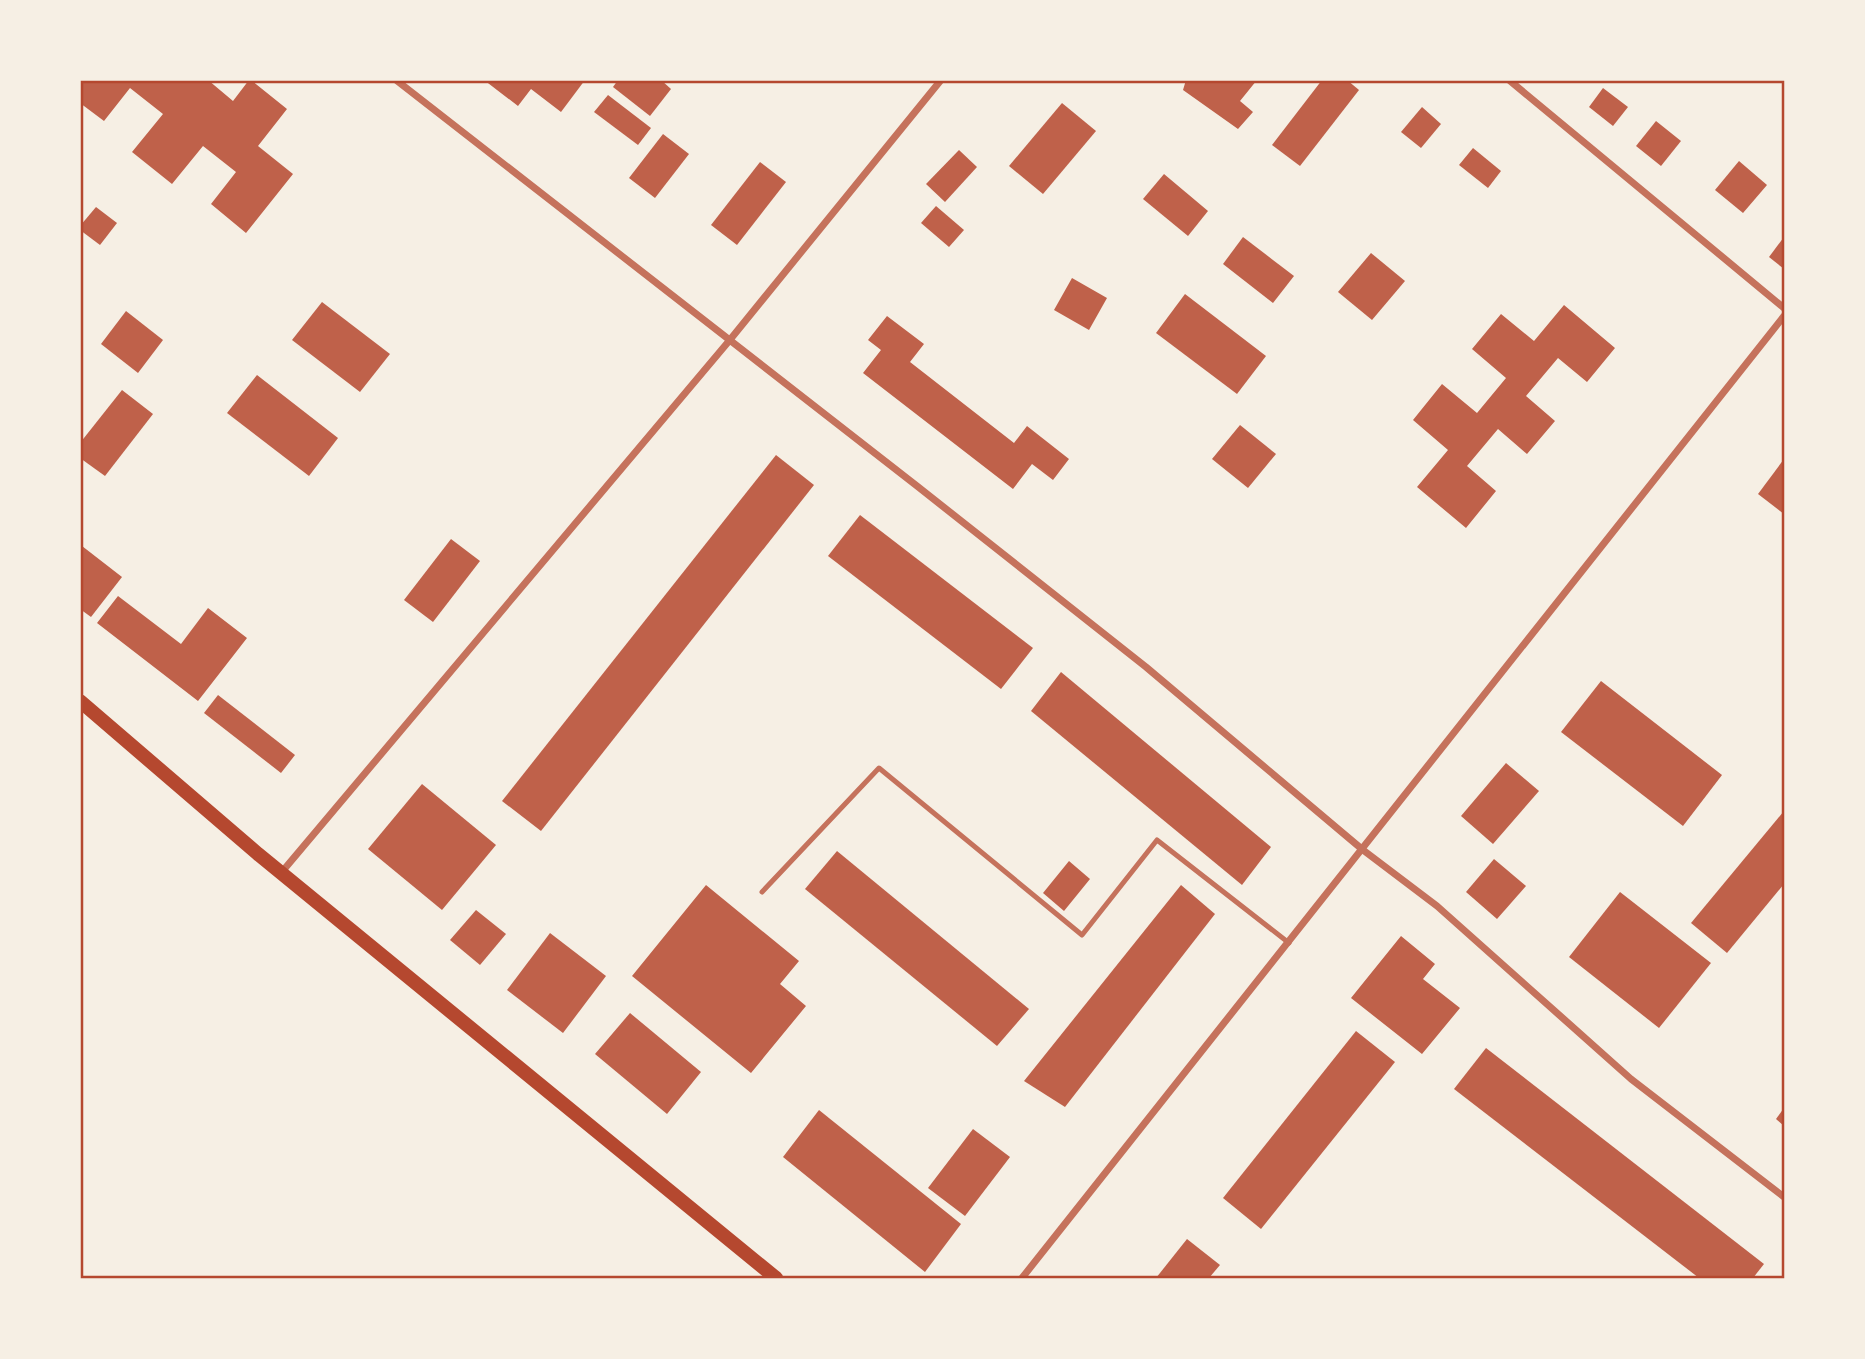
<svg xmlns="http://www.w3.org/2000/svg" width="1865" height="1359" font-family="'Roboto Serif',serif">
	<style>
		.building { fill: #bf614a }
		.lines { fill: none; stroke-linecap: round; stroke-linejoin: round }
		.service { stroke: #c5725c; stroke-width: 5 }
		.minor { stroke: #c5725c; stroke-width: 7 }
		.secondary { stroke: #b5482f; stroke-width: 14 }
		.neatline { fill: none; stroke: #b5482f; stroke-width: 2.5 }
	</style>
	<rect width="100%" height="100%" fill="#f6efe4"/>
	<!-- building -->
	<g class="building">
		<path d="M 80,80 L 208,80 L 233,101 L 249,80 L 251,80 L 287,109 L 258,146 L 293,174 L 246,233 L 211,204 L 236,172 L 203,146 L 172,184 L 132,152 L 163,114 L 130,88 L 104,121 L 80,103 Z"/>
		<path d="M 484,80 L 585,80 L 561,112 L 531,89 L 518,106 Z"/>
		<path d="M 618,80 L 661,80 L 671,89 L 650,116 L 613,87 Z"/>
		<path d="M 1186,80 L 1257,80 L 1240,101 L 1253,112 L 1238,129 L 1183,90 Z"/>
		<path d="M 1322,80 L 1347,80 L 1359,90 L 1300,166 L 1272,145 Z"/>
		<path d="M 1603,88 L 1628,107 L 1613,126 L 1589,107 Z"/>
		<path d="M 608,95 L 651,128 L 638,145 L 594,112 Z"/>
		<path d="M 1062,103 L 1096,131 L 1043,194 L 1009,166 Z"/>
		<path d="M 1422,107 L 1441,124 L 1421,148 L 1401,132 Z"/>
		<path d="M 1656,121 L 1681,141 L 1661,166 L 1636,146 Z"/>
		<path d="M 663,134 L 689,154 L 655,198 L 629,178 Z"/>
		<path d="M 1473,148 L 1501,171 L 1488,188 L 1459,165 Z"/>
		<path d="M 959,150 L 977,167 L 945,202 L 926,184 Z"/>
		<path d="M 1739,161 L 1767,185 L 1743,213 L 1715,190 Z"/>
		<path d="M 760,162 L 786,182 L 737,245 L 711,225 Z"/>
		<path d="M 1164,174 L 1208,211 L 1188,236 L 1143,199 Z"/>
		<path d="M 936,206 L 964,230 L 949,247 L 921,223 Z"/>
		<path d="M 96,207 L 117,223 L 100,245 L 80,230 L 80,226 Z"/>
		<path d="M 1243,237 L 1294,276 L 1273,303 L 1223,264 Z"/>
		<path d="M 1784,237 L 1784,269 L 1769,257 Z"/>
		<path d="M 1371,253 L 1405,281 L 1372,320 L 1338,292 Z"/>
		<path d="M 1072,278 L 1107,298 L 1089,330 L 1054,310 Z"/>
		<path d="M 1185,294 L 1266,356 L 1237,394 L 1156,333 Z"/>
		<path d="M 322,302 L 390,354 L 360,392 L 292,340 Z"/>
		<path d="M 1564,305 L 1615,348 L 1587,382 L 1558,358 L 1526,396 L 1555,421 L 1527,454 L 1498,429 L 1467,466 L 1496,491 L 1466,528 L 1417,487 L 1448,450 L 1413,420 L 1442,384 L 1477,413 L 1506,378 L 1472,349 L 1501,314 L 1534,341 Z"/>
		<path d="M 126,311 L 163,340 L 138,373 L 101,344 Z"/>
		<path d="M 887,316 L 924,344 L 910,362 L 1014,443 L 1027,426 L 1069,459 L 1053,480 L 1032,464 L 1013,489 L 863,373 L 881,350 L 868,340 Z"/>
		<path d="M 257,375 L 338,438 L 309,476 L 227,413 Z"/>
		<path d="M 122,390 L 153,414 L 105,476 L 80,458 L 80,443 Z"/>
		<path d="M 1240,425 L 1276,454 L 1248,488 L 1212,459 Z"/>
		<path d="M 776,455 L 814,485 L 541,831 L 502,801 Z"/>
		<path d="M 1784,459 L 1784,514 L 1758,494 Z"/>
		<path d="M 860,515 L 1033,648 L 1001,689 L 828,556 Z"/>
		<path d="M 451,539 L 480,561 L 433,622 L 404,600 Z"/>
		<path d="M 82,546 L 122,577 L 91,617 L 80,609 L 80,548 Z"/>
		<path d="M 118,596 L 181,644 L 208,608 L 247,638 L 198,701 L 97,623 Z"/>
		<path d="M 1061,672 L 1271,847 L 1242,885 L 1031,711 Z"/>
		<path d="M 1601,681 L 1722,775 L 1683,826 L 1561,732 Z"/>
		<path d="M 218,695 L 295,755 L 281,773 L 204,713 Z"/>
		<path d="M 1506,763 L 1539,791 L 1493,844 L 1461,816 Z"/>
		<path d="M 422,784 L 496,845 L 442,910 L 368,849 Z"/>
		<path d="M 1784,811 L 1784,884 L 1727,953 L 1691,923 Z"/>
		<path d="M 837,851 L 1029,1009 L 997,1046 L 805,889 Z"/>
		<path d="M 1494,859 L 1526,886 L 1497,919 L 1466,892 Z"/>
		<path d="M 1069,861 L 1090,879 L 1064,911 L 1043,893 Z"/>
		<path d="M 706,885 L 799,961 L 780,984 L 806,1006 L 751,1073 L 632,976 Z"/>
		<path d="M 1181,885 L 1215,914 L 1065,1107 L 1024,1081 Z"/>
		<path d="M 1620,892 L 1711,963 L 1659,1028 L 1569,957 Z"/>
		<path d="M 476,910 L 506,934 L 480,965 L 450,940 Z"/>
		<path d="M 550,933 L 606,976 L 563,1033 L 507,990 Z"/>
		<path d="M 1401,936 L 1435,964 L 1423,979 L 1460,1008 L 1422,1054 L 1351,998 Z"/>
		<path d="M 630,1013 L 701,1072 L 667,1114 L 595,1054 Z"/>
		<path d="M 1356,1031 L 1395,1062 L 1261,1229 L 1223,1198 Z"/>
		<path d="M 1486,1048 L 1764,1264 L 1753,1278 L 1699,1278 L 1454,1089 Z"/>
		<path d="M 1784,1108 L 1784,1126 L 1776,1119 Z"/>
		<path d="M 819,1110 L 961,1224 L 925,1272 L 783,1157 Z"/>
		<path d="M 973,1129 L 1010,1157 L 965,1216 L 928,1188 Z"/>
		<path d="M 1187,1239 L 1220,1265 L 1209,1278 L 1156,1278 Z"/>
	</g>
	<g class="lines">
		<!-- service -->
		<path class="service" d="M 762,892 L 879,768 L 1082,935 L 1157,840 L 1289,943"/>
		<!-- minor -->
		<g class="minor">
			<path d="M 396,80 L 917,486 L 1146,667 L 1363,850 L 1437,906 L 1631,1079 L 1784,1197"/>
			<path d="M 1509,80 L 1784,308"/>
			<path d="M 281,873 L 729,341 L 941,80"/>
			<path d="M 1022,1278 L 1784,316"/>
		</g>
		<!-- secondary -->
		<path class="secondary" d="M 80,701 L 258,854 L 776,1278"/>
	</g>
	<!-- border -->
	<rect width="1865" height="1359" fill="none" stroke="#f6efe4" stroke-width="164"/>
	<rect x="82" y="82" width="1701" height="1195" class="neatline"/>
</svg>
